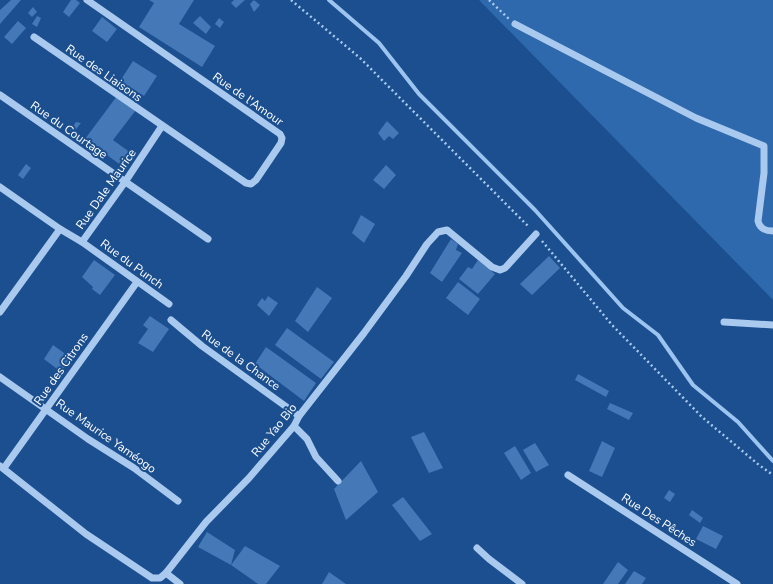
<svg xmlns="http://www.w3.org/2000/svg" width="773" height="584" font-family="'Nunito Sans',sans-serif">
	<style>
		.green { fill: #2e69ad }
		.lines { fill: none; stroke-linecap: round; stroke-linejoin: round }
		.stream { stroke: #9cc4f0; stroke-width: 4 }
		.building { fill: #4478b7 }
		.path { stroke: #a9c9ee; stroke-width: 2.5; stroke-dasharray: 2 3; stroke-linecap: butt }
		.minor { stroke: #a9c9ee; stroke-width: 7 }
		.labels { text-anchor: middle; dominant-baseline: central; stroke-width: 4; stroke-linejoin: round; paint-order: stroke }
		.street-label { font-size: 12px; fill: #fff; stroke: #1b4f8f }
	</style>
	<rect width="100%" height="100%" fill="#1b4f8f"/>
	<!-- green -->
	<path class="green" d="M 479,0 L 773,0 L 773,300 Z"/>
	<g class="lines">
		<!-- stream -->
		<path class="stream" d="M 329,0 L 379,43 L 419,94 L 535,210 L 623,308 L 658,335 L 693,385 L 738,422 L 773,461"/>
	</g>
	<!-- building -->
	<g class="building">
		<path d="M 11,0 L 21,0 L 0,24 L 0,10 Z"/>
		<path d="M 71,0 L 76,0 L 80,3 L 69,17 L 63,12 Z"/>
		<path d="M 149,0 L 194,0 L 179,24 L 215,46 L 202,67 L 139,27 L 154,3 Z"/>
		<path d="M 234,0 L 245,0 L 236,8 L 231,3 Z"/>
		<path d="M 254,0 L 260,5 L 254,12 L 250,4 Z"/>
		<path d="M 33,7 L 37,12 L 32,17 L 28,13 Z"/>
		<path d="M 37,16 L 41,18 L 37,27 L 32,24 Z"/>
		<path d="M 200,16 L 211,27 L 206,34 L 193,23 Z"/>
		<path d="M 102,17 L 117,29 L 107,42 L 92,31 Z"/>
		<path d="M 219,18 L 224,22 L 220,28 L 215,24 Z"/>
		<path d="M 18,21 L 26,28 L 12,44 L 4,37 Z"/>
		<path d="M 133,61 L 157,76 L 144,96 L 120,81 Z"/>
		<path d="M 117,96 L 136,110 L 113,140 L 131,153 L 122,166 L 85,139 Z"/>
		<path d="M 387,121 L 399,133 L 393,139 L 389,136 L 384,141 L 378,133 Z"/>
		<path d="M 76,122 L 81,123 L 73,133 L 70,130 Z"/>
		<path d="M 26,164 L 31,168 L 23,179 L 18,175 Z"/>
		<path d="M 386,165 L 396,175 L 384,189 L 373,180 Z"/>
		<path d="M 97,196 L 102,199 L 97,206 L 92,202 Z"/>
		<path d="M 361,215 L 375,224 L 364,243 L 352,233 Z"/>
		<path d="M 451,239 L 458,244 L 456,250 L 462,253 L 442,282 L 430,273 Z"/>
		<path d="M 549,256 L 560,268 L 532,295 L 520,284 Z"/>
		<path d="M 94,260 L 115,275 L 100,295 L 92,289 L 93,287 L 82,277 Z"/>
		<path d="M 478,260 L 495,274 L 478,294 L 459,279 L 468,267 L 472,269 Z"/>
		<path d="M 458,282 L 480,299 L 468,315 L 446,298 Z"/>
		<path d="M 317,287 L 332,298 L 308,332 L 295,321 Z"/>
		<path d="M 268,296 L 278,303 L 269,316 L 257,305 L 262,298 L 265,301 Z"/>
		<path d="M 150,316 L 169,329 L 153,352 L 138,343 L 148,329 L 143,325 Z"/>
		<path d="M 287,328 L 334,362 L 321,379 L 275,345 Z"/>
		<path d="M 53,345 L 71,358 L 61,372 L 44,359 Z"/>
		<path d="M 266,347 L 316,383 L 304,401 L 255,364 Z"/>
		<path d="M 578,374 L 609,391 L 606,397 L 575,380 Z"/>
		<path d="M 610,403 L 633,413 L 629,420 L 607,409 Z"/>
		<path d="M 424,432 L 443,468 L 429,473 L 411,437 Z"/>
		<path d="M 602,441 L 615,448 L 602,477 L 589,471 Z"/>
		<path d="M 535,443 L 549,465 L 536,472 L 523,450 Z"/>
		<path d="M 515,446 L 531,473 L 521,480 L 504,453 Z"/>
		<path d="M 361,461 L 378,492 L 346,520 L 334,489 Z"/>
		<path d="M 669,490 L 675,494 L 670,502 L 664,498 Z"/>
		<path d="M 403,497 L 432,534 L 420,541 L 392,505 Z"/>
		<path d="M 692,510 L 703,518 L 700,523 L 689,515 Z"/>
		<path d="M 703,526 L 723,536 L 716,549 L 696,539 Z"/>
		<path d="M 207,532 L 235,550 L 231,565 L 198,547 Z"/>
		<path d="M 245,546 L 280,566 L 266,584 L 258,584 L 231,565 Z"/>
		<path d="M 618,562 L 628,570 L 618,584 L 603,584 Z"/>
		<path d="M 634,571 L 646,578 L 642,584 L 625,584 Z"/>
		<path d="M 329,572 L 346,584 L 322,584 Z"/>
	</g>
	<g class="lines">
		<!-- path -->
		<g class="path">
			<path d="M 291,0 L 360,58 L 529,227"/>
			<path d="M 489,0 L 509,19"/>
			<path d="M 542,241 L 612,325 L 702,417 L 759,465 L 773,475"/>
		</g>
		<!-- minor -->
		<g class="minor">
			<path d="M 515,24 L 696,118 L 764,146 L 764,173 L 758,221 C 760,229 765,231 773,231"/>
			<path d="M 34,37 L 246,183 L 251,184 L 256,180 L 281,143 L 282,138 L 280,134 L 87,0"/>
			<path d="M 0,95 L 208,239"/>
			<path d="M 0,187 L 60,229 L 82,242 L 125,182 L 162,126"/>
			<path d="M 82,242 L 169,304"/>
			<path d="M 0,312 L 60,229"/>
			<path d="M 171,320 L 202,346 L 299,416"/>
			<path d="M 724,322 L 773,325"/>
			<path d="M 0,377 L 88,439 L 134,468 L 178,501"/>
			<path d="M 294,426 L 307,439 L 316,457 L 338,481"/>
			<path d="M 0,466 L 86,534 L 152,578 L 160,578 L 166,573 L 206,522 L 249,478 L 294,426 L 299,416 L 364,333 L 406,276 L 427,244 L 438,232 L 447,230 L 492,267 L 500,270 L 505,268 L 536,234"/>
			<path d="M 4,468 L 137,282"/>
			<path d="M 568,475 L 737,584"/>
			<path d="M 477,548 L 489,559 L 522,584"/>
			<path d="M 166,573 L 180,584"/>
		</g>
	</g>
	<g class="labels">
		<!-- street labels -->
		<g class="street-label">
			<text transform="translate(104 73) rotate(35)">Rue des Liaisons</text>
			<text transform="translate(248 99) rotate(35)">Rue de l'Amour</text>
			<text transform="translate(69 130) rotate(35)">Rue du Courtage</text>
			<text transform="translate(106 189) rotate(-55)">Rue Dale Maurice</text>
			<text transform="translate(132 264) rotate(36)">Rue du Punch</text>
			<text transform="translate(241 360) rotate(36)">Rue de la Chance</text>
			<text transform="translate(61 369) rotate(-55)">Rue des Citrons</text>
			<text transform="translate(274 430) rotate(-51)">Rue Yao Bio</text>
			<text transform="translate(106 436) rotate(35)">Rue Maurice Yaméogo</text>
			<text transform="translate(659 520) rotate(33)">Rue Des Pêches</text>
		</g>
	</g>
</svg>
